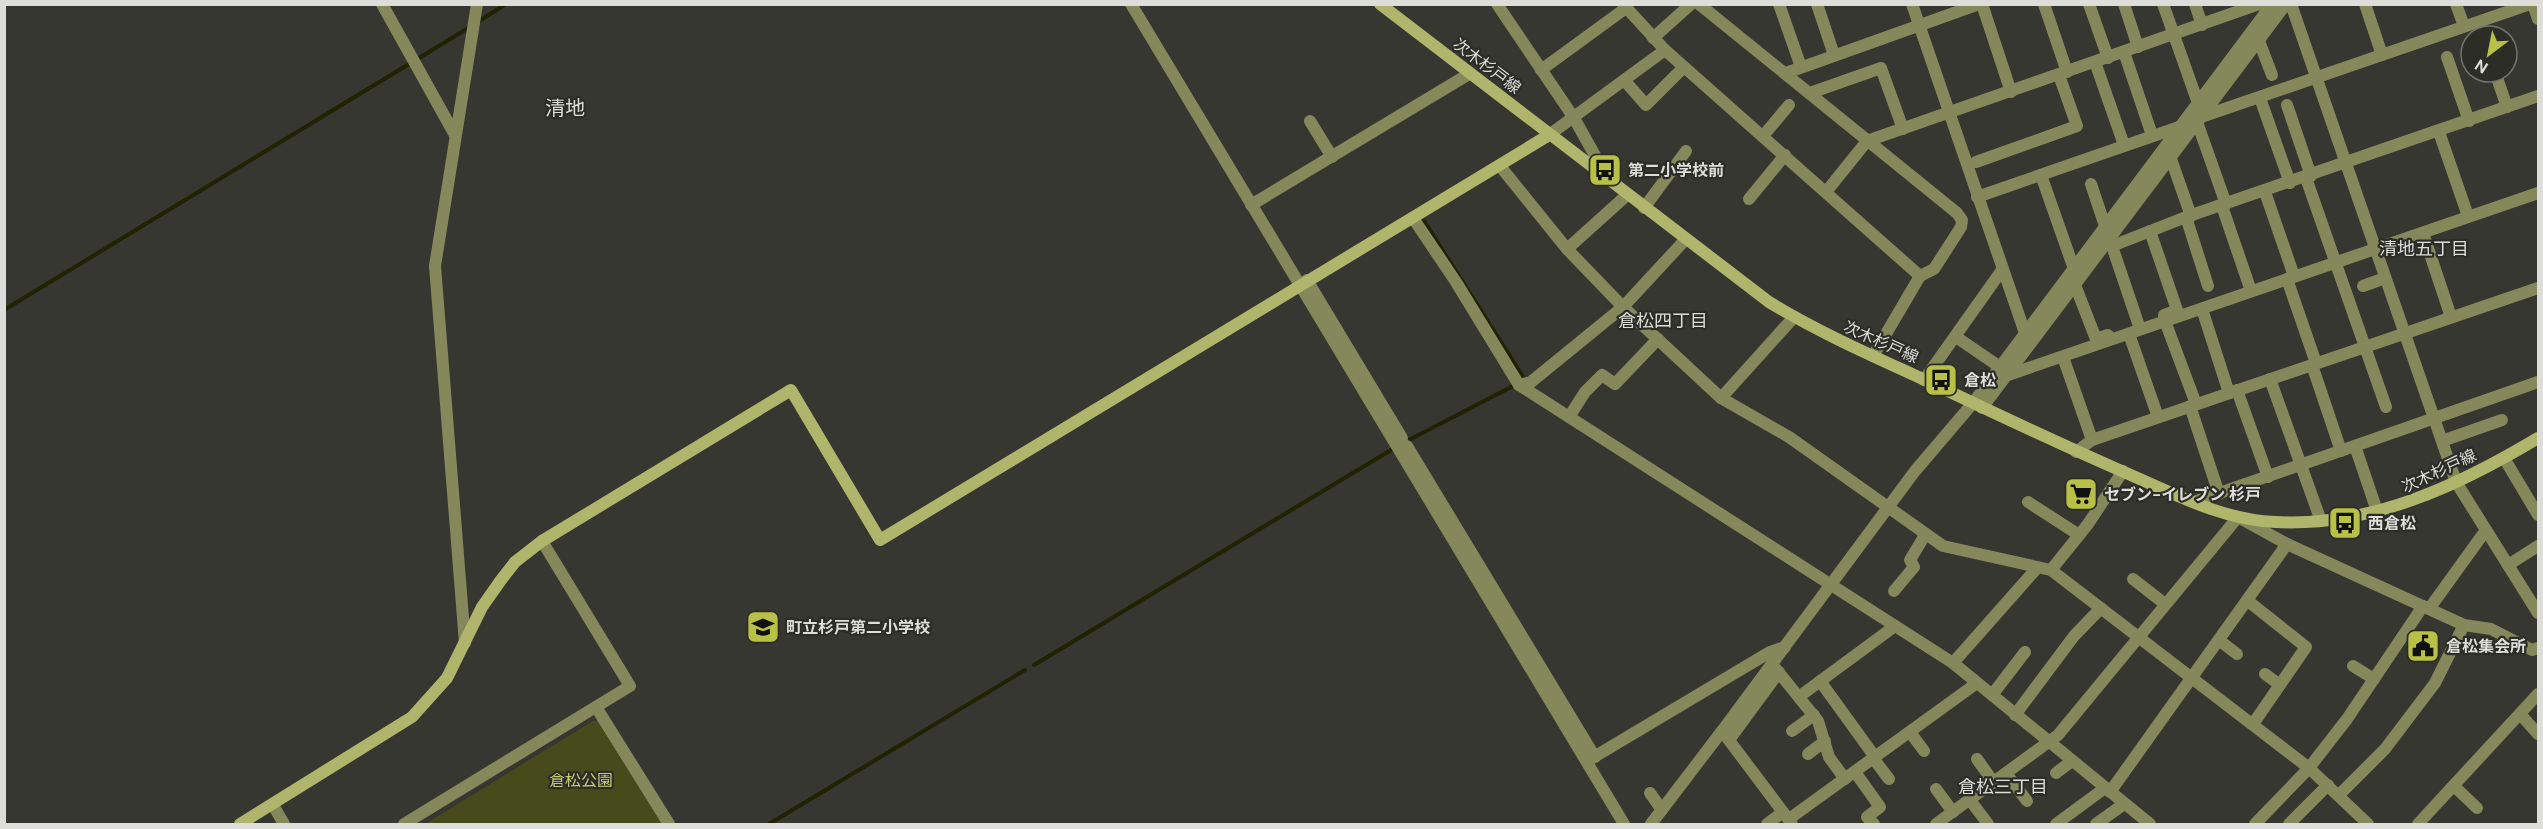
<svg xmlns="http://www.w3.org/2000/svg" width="2543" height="829" font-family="'DM Sans','Noto Sans JP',sans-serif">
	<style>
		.green { fill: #474a1a }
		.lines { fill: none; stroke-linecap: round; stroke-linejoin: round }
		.stream { stroke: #202202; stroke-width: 4 }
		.street { stroke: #84885a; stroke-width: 12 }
		.secondary { stroke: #afb56b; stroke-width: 12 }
		.labels { text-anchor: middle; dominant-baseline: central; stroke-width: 4.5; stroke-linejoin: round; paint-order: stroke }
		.street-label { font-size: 16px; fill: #dddeda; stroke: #2c2d27 }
		.poi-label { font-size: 16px; font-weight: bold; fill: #dddeda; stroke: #2c2d27; text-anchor: start }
		.park-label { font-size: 16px; fill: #c7cd74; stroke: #2c2d27 }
		.neighbourhood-label { font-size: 18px; fill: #dddeda; stroke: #2c2d27 }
		.quarter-label { font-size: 20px; fill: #dddeda; stroke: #2c2d27 }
	</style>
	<rect width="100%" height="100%" fill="#363730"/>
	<!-- green -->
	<path class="green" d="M 593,721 L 601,721 L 663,824 L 425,824 Z"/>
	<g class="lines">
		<!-- stream -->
		<g class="stream">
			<path d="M 476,23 L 506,4"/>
			<path d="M 1424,221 L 1525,380"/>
			<path d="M 4,310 L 470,27"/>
			<path d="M 1405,442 L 1515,385"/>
			<path d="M 1034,665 L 1396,447"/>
			<path d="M 769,824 L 1025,670"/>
		</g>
		<!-- street -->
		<g class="street">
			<path d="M 382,4 L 455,135"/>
			<path d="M 1131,4 L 1624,824"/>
			<path d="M 1497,4 L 1574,118 L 1607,177"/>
			<path d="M 1623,4 L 1665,50 L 1920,276 L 1873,356"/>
			<path d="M 1699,4 L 1957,213 L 1962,220 L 1961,227 L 1934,269 L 1920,276"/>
			<path d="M 1779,4 L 1801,67"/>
			<path d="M 1817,4 L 1834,55"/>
			<path d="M 1912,4 L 2025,333"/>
			<path d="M 1982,4 L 2011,92"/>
			<path d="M 2044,4 L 2067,72"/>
			<path d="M 2089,4 L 2108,58"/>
			<path d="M 2124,4 L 2138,47"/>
			<path d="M 2163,4 L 2198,103"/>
			<path d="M 2195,4 L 2202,25"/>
			<path d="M 2291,4 L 2456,482 L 2538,613"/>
			<path d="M 2365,4 L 2382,55"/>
			<path d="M 2456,4 L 2464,26"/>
			<path d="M 2533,4 L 2538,19"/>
			<path d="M 1653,38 L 1691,4"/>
			<path d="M 2259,41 L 2272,75"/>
			<path d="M 2124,52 L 2152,135"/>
			<path d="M 2447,57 L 2469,121"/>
			<path d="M 2095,62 L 2124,145"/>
			<path d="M 1541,70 L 1626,8"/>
			<path d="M 2495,72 L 2507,107"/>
			<path d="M 1786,73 L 1979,4"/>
			<path d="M 1625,81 L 1646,105 L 1684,67"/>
			<path d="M 1810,93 L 1881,68 L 1903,129"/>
			<path d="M 2260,98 L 2290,183"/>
			<path d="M 2287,105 L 2311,176"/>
			<path d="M 2201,117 L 2530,4"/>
			<path d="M 1310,121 L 1332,157"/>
			<path d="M 2197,122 L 2226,204"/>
			<path d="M 2439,132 L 2468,216"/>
			<path d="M 1549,135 L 1665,50"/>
			<path d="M 1763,136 L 1789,105"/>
			<path d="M 2171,159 L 2191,216"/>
			<path d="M 1976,162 L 2077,126 L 2059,75"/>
			<path d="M 1500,166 L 1567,249 L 1623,307 L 1721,398 L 1789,437 L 1943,546 L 2051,570 L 2309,768 L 2368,824"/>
			<path d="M 2041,175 L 2074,269"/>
			<path d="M 2306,178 L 2386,407"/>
			<path d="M 2091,184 L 2105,226"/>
			<path d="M 1826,192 L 1867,141 L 2259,4"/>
			<path d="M 2265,192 L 2294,276"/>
			<path d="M 1977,197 L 2182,126"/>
			<path d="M 1749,199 L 1785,155"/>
			<path d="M 1251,205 L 1469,74"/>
			<path d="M 2222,206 L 2251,291"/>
			<path d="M 1644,208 L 1686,151"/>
			<path d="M 2186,217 L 2208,286"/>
			<path d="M 1413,218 L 1456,282 L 1519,385 L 1953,663 L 2150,824"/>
			<path d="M 2150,231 L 2177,310 L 2164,315"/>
			<path d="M 2423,233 L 2451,317"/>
			<path d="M 2108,241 L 2112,246 L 2186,217 L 2538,96"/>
			<path d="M 2112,246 L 2138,323"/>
			<path d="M 1567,249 L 1627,195"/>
			<path d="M 2287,279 L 2316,363"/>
			<path d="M 1307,280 L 1402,438"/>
			<path d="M 2075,285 L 2096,339 L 2108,335"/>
			<path d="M 2363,286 L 2385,278"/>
			<path d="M 2202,309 L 2229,393"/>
			<path d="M 2165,321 L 2196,404"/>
			<path d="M 2129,334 L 2158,417"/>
			<path d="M 1956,337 L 2000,367"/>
			<path d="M 2063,357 L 2092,440"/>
			<path d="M 2312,365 L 2341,451"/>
			<path d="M 2008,375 L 2538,193"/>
			<path d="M 2270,379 L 2321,521"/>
			<path d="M 1924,380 L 2002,270"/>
			<path d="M 1519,385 L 1531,382 L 1623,307 L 1685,240"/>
			<path d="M 2237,390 L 2268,477"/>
			<path d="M 1721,398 L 1794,317"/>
			<path d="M 2190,406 L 2219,494"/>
			<path d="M 1982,408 L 2286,4"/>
			<path d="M 1569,417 L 1585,392 L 1602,375 L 1615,384 L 1658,339"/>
			<path d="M 2442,441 L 2502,420"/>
			<path d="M 1407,446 L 1595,757"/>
			<path d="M 2355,446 L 2377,511"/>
			<path d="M 2076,452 L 2092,440 L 2538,288"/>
			<path d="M 2504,458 L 2538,515"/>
			<path d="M 2028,502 L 2079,535"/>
			<path d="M 2194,502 L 2538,382"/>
			<path d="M 2508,565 L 2538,546"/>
			<path d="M 2051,570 L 2088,524 L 2123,471"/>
			<path d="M 2133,579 L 2165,604"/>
			<path d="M 1894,591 L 1914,567 L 1910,560 L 1925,535"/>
			<path d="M 2248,601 L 2306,647 L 2253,724"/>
			<path d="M 2429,609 L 2486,530"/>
			<path d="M 2220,641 L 2237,654"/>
			<path d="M 465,643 L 435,266 L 477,4"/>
			<path d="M 1953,663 L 2037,568"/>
			<path d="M 1772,664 L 1818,721 L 1829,757 L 1845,779"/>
			<path d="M 2353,666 L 2374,679"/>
			<path d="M 2265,674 L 2280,685"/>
			<path d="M 1820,681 L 1875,757"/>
			<path d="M 1992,695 L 2025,652"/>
			<path d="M 1800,696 L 1895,626"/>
			<path d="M 596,707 L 669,824"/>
			<path d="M 2520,714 L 2538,734"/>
			<path d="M 2015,715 L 2074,636 L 2101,608"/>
			<path d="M 1792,731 L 1814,715"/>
			<path d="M 1910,732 L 1924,751"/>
			<path d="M 1729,740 L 1779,672"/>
			<path d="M 1808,754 L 1825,741"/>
			<path d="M 1873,758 L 1889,779"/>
			<path d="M 1977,759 L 1994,783"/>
			<path d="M 1589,760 L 1770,652 L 1785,647"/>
			<path d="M 1855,772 L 1880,807 L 1867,817 L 1874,824"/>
			<path d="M 2006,773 L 2027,801"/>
			<path d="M 2056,773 L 2072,761"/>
			<path d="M 2454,786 L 2477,808"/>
			<path d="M 1936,789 L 1953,812"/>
			<path d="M 2110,792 L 2287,544"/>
			<path d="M 1650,793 L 1662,810"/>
			<path d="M 2339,795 L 2385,749 L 2435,683 L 2464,625"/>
			<path d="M 1970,800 L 1988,824"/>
			<path d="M 273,805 L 284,824"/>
			<path d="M 1789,819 L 1977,683"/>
			<path d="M 404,824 L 630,686 L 542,541"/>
			<path d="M 1651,824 L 1722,731"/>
			<path d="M 1767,824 L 1783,812"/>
			<path d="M 1792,824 L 1722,731 L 1915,471 L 1973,403 L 2272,4"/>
			<path d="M 1936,824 L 2058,735 L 2238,517 L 2287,544 L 2464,625 L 2491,629 L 2532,650 L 2538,648"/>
			<path d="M 2056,824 L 2105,788"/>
			<path d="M 2096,824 L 2124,804"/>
			<path d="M 2255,824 L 2309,768 L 2347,719 L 2423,606"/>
			<path d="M 2289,824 L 2328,785"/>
			<path d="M 2418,824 L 2538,694"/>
		</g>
		<!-- secondary -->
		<g class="secondary">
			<path d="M 1380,4 L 1769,302 C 1820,333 1873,356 1927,381 C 1990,411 2053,441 2117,469 C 2167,490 2219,520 2275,522 C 2371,527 2458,486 2538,438"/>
			<path d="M 240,824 L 412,717 L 447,678 L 482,607 L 501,580 L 515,562 L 542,541 L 791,390 L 880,540 L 1549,135"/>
		</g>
	</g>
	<!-- icons -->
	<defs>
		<g id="bus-square" transform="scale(1.725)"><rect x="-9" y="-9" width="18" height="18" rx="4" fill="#b9c046" stroke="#2c2d27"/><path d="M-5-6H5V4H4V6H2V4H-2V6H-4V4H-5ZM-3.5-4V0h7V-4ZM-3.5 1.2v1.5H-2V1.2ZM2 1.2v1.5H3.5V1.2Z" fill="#111"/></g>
		<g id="supermarket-square" transform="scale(1.725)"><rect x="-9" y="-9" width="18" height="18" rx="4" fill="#b9c046" stroke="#2c2d27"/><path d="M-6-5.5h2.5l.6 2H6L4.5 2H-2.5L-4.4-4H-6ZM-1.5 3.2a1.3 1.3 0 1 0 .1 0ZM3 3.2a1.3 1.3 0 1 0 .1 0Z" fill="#111"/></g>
		<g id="school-square" transform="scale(1.725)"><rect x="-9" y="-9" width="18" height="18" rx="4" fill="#b9c046" stroke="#2c2d27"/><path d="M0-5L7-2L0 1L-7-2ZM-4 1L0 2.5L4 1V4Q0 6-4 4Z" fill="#111"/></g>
		<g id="civic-square" transform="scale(1.725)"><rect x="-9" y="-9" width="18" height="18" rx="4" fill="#b9c046" stroke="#2c2d27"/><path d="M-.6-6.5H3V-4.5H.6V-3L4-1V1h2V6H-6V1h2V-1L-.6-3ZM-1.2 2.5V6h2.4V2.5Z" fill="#111"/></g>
	</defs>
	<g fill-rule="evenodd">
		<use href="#bus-square" x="1605" y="170"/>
		<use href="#bus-square" x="1941" y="380"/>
		<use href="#supermarket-square" x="2081" y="494"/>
		<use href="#bus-square" x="2345" y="523"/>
		<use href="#school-square" x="763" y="627"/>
		<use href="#civic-square" x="2423" y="646"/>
	</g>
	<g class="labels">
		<!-- street labels -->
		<g class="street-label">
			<text transform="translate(1487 66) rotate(37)">次木杉戸線</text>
			<text transform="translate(1881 342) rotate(24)">次木杉戸線</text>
			<text transform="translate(2439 471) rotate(-25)">次木杉戸線</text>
		</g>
		<!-- poi labels -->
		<g class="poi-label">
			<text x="1628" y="170">第二小学校前</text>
			<text x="1964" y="380">倉松</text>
			<text x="2104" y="494">セブン-イレブン 杉戸</text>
			<text x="2368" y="523">西倉松</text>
			<text x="786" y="627">町立杉戸第二小学校</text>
			<text x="2446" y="646">倉松集会所</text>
		</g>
		<!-- park labels -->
		<g class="park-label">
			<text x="581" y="780">倉松公園</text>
		</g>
		<!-- neighbourhood labels -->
		<g class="neighbourhood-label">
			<text x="2424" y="249">清地五丁目</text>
			<text x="1663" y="321">倉松四丁目</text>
			<text x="2003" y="787">倉松三丁目</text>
		</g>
		<!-- quarter labels -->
		<g class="quarter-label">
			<text x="565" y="108">清地</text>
		</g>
	</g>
	<!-- border -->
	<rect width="2543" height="829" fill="none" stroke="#dddeda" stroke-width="12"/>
	<!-- north arrow -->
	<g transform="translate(2489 54) rotate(212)"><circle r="28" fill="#2c2d27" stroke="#73746f" stroke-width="1.5"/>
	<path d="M0-4.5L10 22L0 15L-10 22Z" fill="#b9c046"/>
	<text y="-9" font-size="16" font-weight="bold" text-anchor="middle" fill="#dddeda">N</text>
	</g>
</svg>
